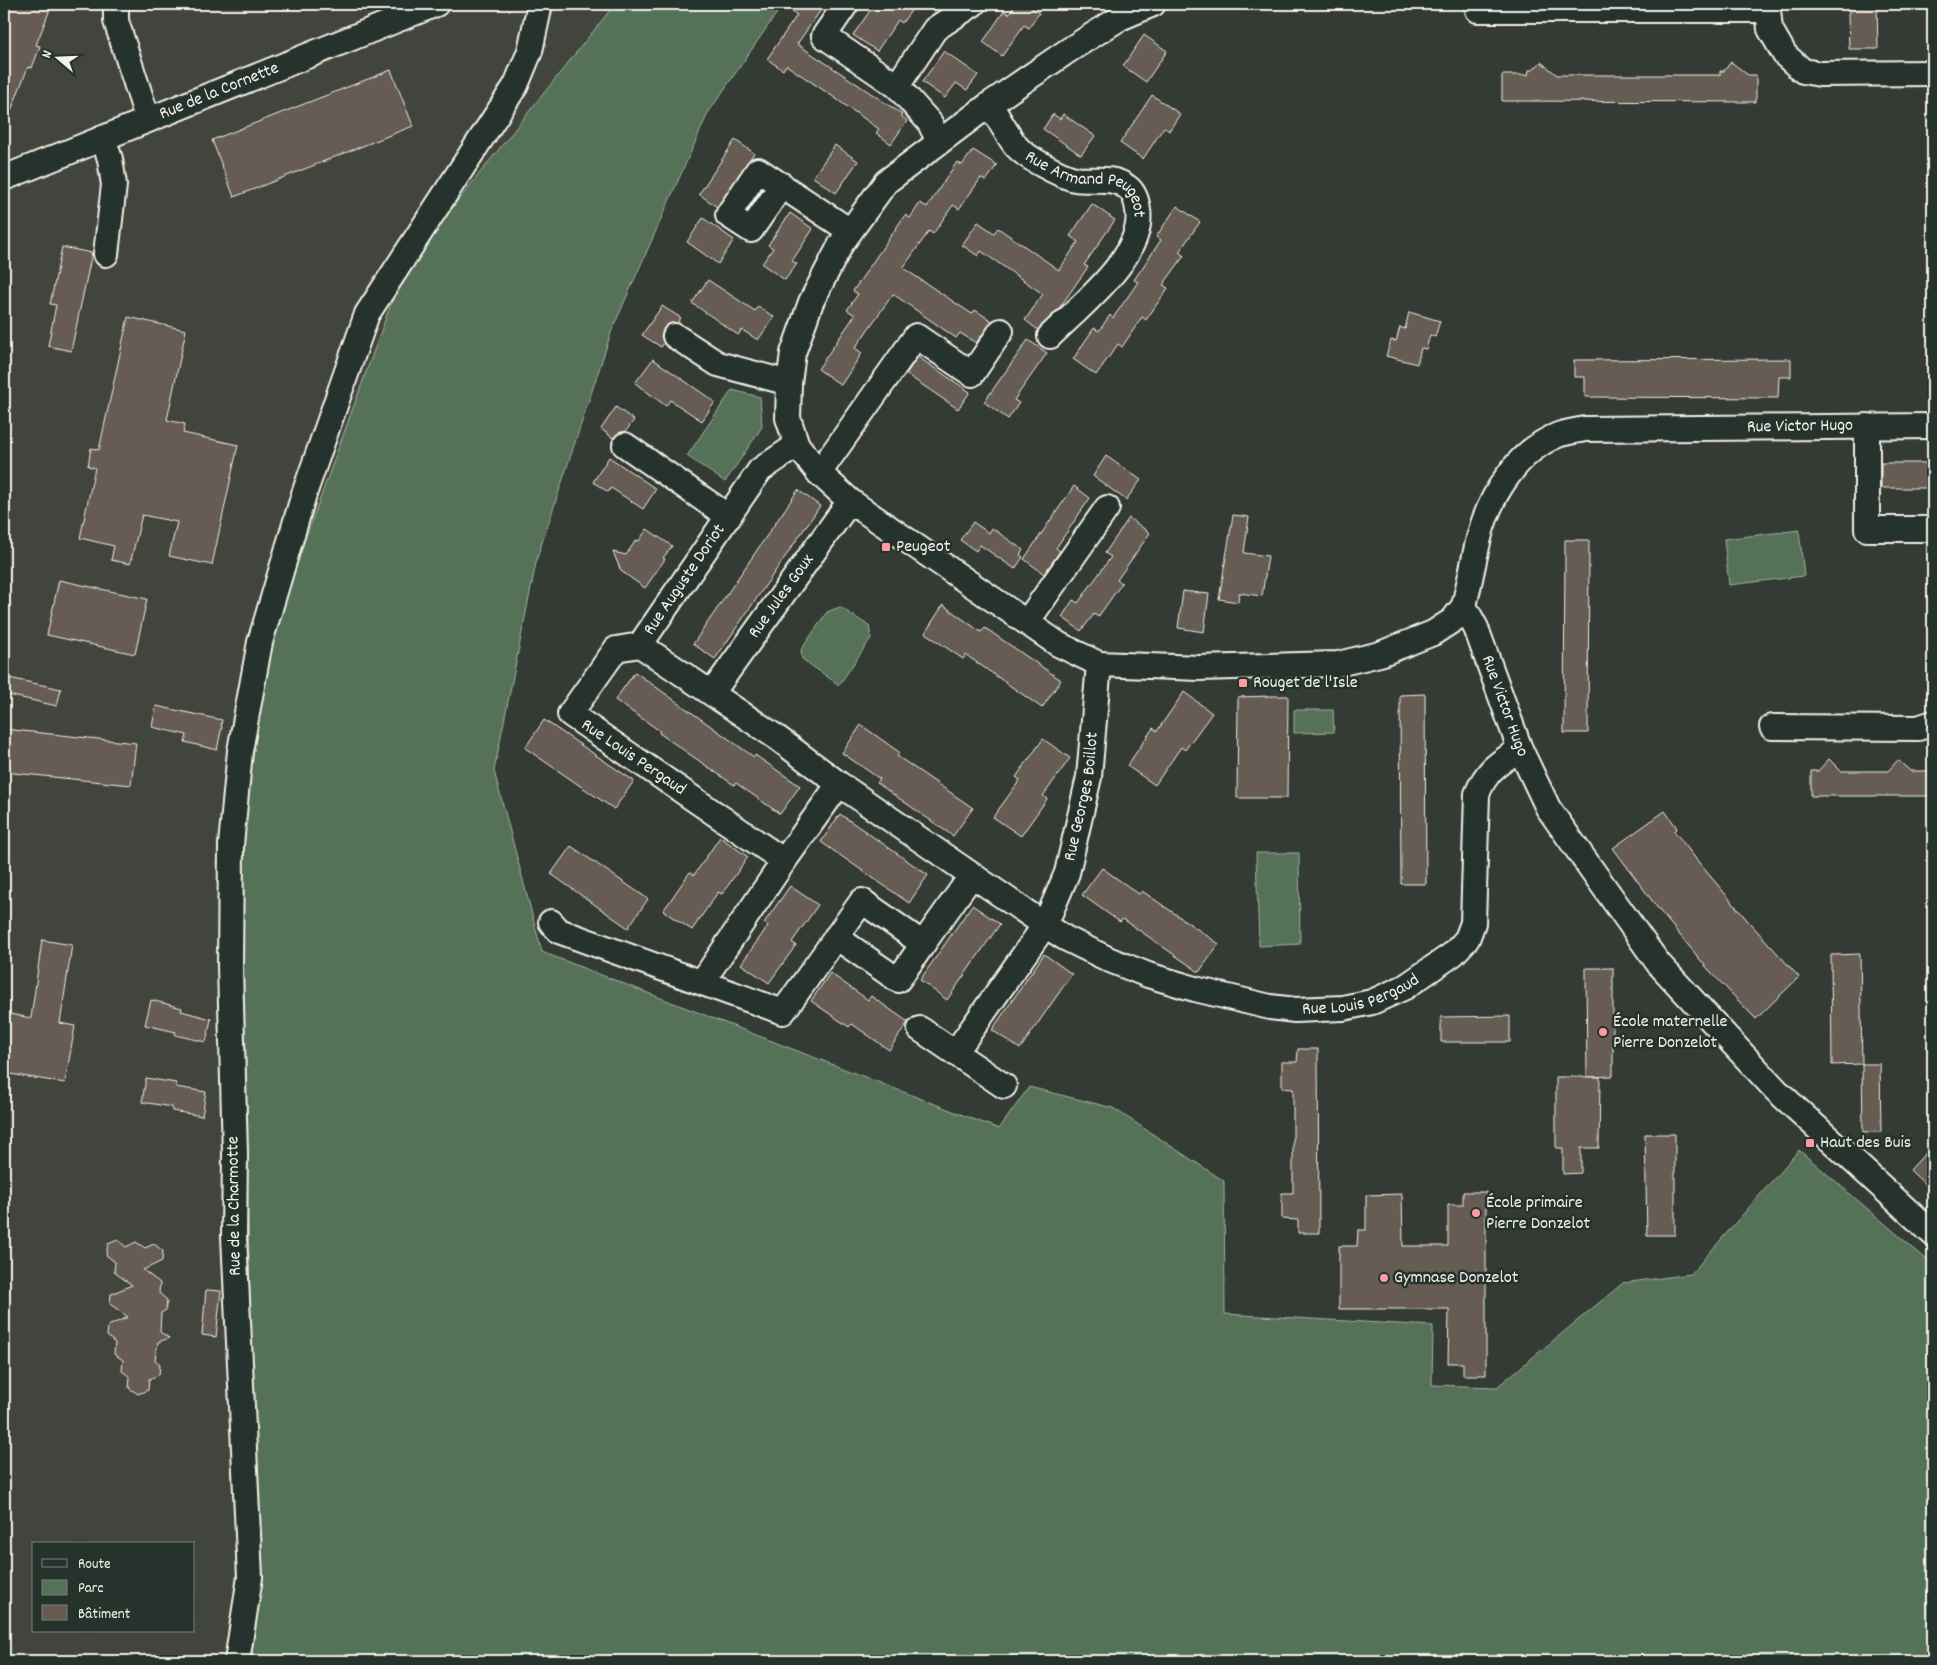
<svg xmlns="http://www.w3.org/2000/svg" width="1937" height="1665" font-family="Dekko,sans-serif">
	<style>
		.built { fill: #42453d; fill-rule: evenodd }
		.green { fill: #557259; stroke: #a4b2a0 }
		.building { fill: #665b52; stroke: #f4f1e8 }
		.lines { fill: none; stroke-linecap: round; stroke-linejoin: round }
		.minor-casing { stroke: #f4f1e8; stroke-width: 28 }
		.minor { stroke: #26332d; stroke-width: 24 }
		.poi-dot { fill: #ff9aa2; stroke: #26332d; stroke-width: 2 }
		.labels { text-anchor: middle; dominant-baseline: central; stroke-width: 5; stroke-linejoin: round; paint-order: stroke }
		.street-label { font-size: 18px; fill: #f4f1e8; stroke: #26332d }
		.poi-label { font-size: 18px; fill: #f4f1e8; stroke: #26332d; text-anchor: start }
	</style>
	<rect width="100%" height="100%" fill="#333b34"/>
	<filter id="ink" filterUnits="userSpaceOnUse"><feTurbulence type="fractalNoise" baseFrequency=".02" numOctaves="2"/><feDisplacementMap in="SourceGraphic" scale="10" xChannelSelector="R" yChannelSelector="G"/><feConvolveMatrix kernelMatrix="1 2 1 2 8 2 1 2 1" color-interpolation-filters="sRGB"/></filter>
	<g filter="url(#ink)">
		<!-- built -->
		<path class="built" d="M 4,4 L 615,4 L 404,268 L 241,854 L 255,1573 L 247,1661 L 4,1661 ZM 34,1544 L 194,1544 L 194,1631 L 34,1631 Z"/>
		<!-- green -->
		<g class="green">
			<path d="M 615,4 L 783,4 L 708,113 L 612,330 L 537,558 L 494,771 L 542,952 L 999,1129 L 1029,1087 L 1113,1108 L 1224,1181 L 1225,1314 L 1433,1326 L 1432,1385 L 1497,1387 L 1623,1283 L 1691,1274 L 1799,1150 L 1933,1265 L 1933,1661 L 247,1661 L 255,1573 L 241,854 L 267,644 L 404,268 Z"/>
			<path d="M 732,390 L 760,397 L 762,427 L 725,482 L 687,456 Z"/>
			<path d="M 1799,530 L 1804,576 L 1729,585 L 1724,539 Z"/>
			<path d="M 840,607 L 869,626 L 871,638 L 839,685 L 802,659 L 801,650 L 827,612 Z"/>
			<path d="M 1294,710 L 1333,710 L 1334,732 L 1294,733 Z"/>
			<path d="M 1256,853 L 1299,853 L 1300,944 L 1259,946 Z"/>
		</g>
		<!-- building -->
		<g class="building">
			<path d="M 4,4 L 52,4 L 36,45 L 40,46 L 32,68 L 28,67 L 5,126 Z"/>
			<path d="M 780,4 L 825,4 L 797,44 L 902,114 L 901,116 L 907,121 L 891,144 L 876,133 L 879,129 L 832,96 L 786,65 L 783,70 L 767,59 L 797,15 Z"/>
			<path d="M 873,4 L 916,4 L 902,23 L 898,20 L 877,51 L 853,35 L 874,5 Z"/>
			<path d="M 1016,4 L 1027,4 L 1039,13 L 1029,28 L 1024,25 L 1002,56 L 983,42 L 1004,11 L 1009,14 Z"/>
			<path d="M 1850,4 L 1877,4 L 1878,49 L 1849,49 L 1848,13 L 1850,12 Z"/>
			<path d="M 1144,35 L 1167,51 L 1146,82 L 1123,66 Z"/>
			<path d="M 944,51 L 978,75 L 967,90 L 956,83 L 945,98 L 922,82 Z"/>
			<path d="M 1541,62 L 1557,75 L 1720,75 L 1720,71 L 1724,71 L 1731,62 L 1748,75 L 1756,75 L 1756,102 L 1502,101 L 1502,75 L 1528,75 L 1529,70 L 1533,70 Z"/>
			<path d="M 391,70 L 413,126 L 234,197 L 212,140 Z"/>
			<path d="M 1152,95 L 1180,114 L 1169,131 L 1164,127 L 1143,159 L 1120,143 Z"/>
			<path d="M 1053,114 L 1060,119 L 1063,114 L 1095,136 L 1081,155 L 1043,129 Z"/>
			<path d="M 735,140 L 754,153 L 717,207 L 699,194 Z"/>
			<path d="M 835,145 L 858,161 L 836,193 L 813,177 Z"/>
			<path d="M 973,150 L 997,165 L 986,181 L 981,178 L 959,209 L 953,205 L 933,234 L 929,231 L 903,268 L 972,314 L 975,310 L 992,321 L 976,343 L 960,333 L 956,338 L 893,294 L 855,348 L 862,353 L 841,385 L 818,369 L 855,315 L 847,310 L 858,294 L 853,291 L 905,215 L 910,218 L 920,203 L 927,207 L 957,162 L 962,165 Z"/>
			<path d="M 1092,204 L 1115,220 L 1084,265 L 1088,267 L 1060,307 L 1038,330 L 1025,320 L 1043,294 L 981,251 L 978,256 L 962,245 L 978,222 L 994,233 L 998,228 L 1059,270 L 1078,242 L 1070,236 Z"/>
			<path d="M 1177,206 L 1200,222 L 1179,252 L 1184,256 L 1163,285 L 1168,288 L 1146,320 L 1142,317 L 1122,347 L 1118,344 L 1096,375 L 1073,359 L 1094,328 L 1099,331 L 1110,315 L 1113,318 L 1138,282 L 1134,280 L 1161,240 L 1156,237 Z"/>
			<path d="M 790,213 L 813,229 L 792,261 L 797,264 L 785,280 L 762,264 L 773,248 L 768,245 Z"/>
			<path d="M 703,218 L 734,240 L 718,264 L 687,242 Z"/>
			<path d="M 62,247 L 92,253 L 71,351 L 48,346 L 56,305 L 50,304 Z"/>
			<path d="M 708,280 L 755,311 L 758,306 L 774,317 L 758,340 L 742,330 L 738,335 L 692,303 Z"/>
			<path d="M 662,306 L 681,318 L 677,323 L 669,324 L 664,328 L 661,336 L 664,343 L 661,347 L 642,335 Z"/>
			<path d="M 1409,312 L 1440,321 L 1435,337 L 1430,335 L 1426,349 L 1421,348 L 1417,364 L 1386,356 L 1391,340 L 1396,341 L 1400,327 L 1405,329 Z"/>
			<path d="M 128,317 L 186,330 L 167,420 L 185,424 L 183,433 L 238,445 L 212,565 L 169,556 L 177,522 L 142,515 L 130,564 L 111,560 L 114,546 L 80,538 L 95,468 L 88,466 L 91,448 L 99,450 Z"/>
			<path d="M 1028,340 L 1047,353 L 1014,400 L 1019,403 L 1008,419 L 984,402 Z"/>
			<path d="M 918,357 L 970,392 L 958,409 L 906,374 Z"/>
			<path d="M 653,359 L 715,402 L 702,421 L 670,400 L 666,406 L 635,383 Z"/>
			<path d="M 1791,359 L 1791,377 L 1779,377 L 1778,398 L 1585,397 L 1585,377 L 1574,377 L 1574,360 Z"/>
			<path d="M 616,407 L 634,420 L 626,431 L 619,433 L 613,438 L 601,429 Z"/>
			<path d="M 1106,456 L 1141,480 L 1126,500 L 1093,476 Z"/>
			<path d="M 609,457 L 656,489 L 643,509 L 611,488 L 608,492 L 593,482 Z"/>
			<rect x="1881" y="463" width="52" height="25"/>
			<path d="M 1074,486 L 1090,498 L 1056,548 L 1060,551 L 1044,574 L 1024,559 Z"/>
			<path d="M 798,490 L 820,506 L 715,659 L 693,644 Z"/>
			<path d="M 1233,515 L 1249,517 L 1244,553 L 1268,556 L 1262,596 L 1239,593 L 1238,602 L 1219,599 Z"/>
			<path d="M 1129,518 L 1150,533 L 1117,580 L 1122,583 L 1098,617 L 1094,614 L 1081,631 L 1062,617 L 1073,600 L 1078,603 L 1111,557 L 1105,553 Z"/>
			<path d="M 973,522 L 989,533 L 992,528 L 1023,550 L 1020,555 L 1023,557 L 1015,569 L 980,545 L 976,551 L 960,540 Z"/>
			<path d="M 647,529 L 672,546 L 663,558 L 665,559 L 645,588 L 621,571 L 613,552 L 626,555 L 636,540 L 639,541 Z"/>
			<path d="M 1565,540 L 1589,540 L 1588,733 L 1564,733 Z"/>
			<path d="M 59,580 L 147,599 L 135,654 L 47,635 Z"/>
			<path d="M 1183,591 L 1209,594 L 1204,632 L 1178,628 Z"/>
			<path d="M 943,605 L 981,632 L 985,628 L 1061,680 L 1042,708 L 966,655 L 963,659 L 925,633 Z"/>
			<path d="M 635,672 L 754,757 L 755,755 L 800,786 L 780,814 L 736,783 L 734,785 L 659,733 L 660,731 L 615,700 Z"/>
			<path d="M 4,677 L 61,689 L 57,706 L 4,694 Z"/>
			<path d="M 1184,692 L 1212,713 L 1185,750 L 1181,747 L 1155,785 L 1127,766 L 1153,728 L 1157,731 Z"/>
			<path d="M 1425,694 L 1426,884 L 1401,884 L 1400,695 Z"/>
			<path d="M 1272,696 L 1288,696 L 1287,798 L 1237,798 L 1238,697 Z"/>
			<path d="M 156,706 L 222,720 L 221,725 L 222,726 L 217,750 L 185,742 L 187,735 L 152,727 Z"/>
			<path d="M 544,720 L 634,781 L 614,809 L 525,748 Z"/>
			<path d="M 861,725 L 899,752 L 897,756 L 973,808 L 953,836 L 877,783 L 880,779 L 842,753 Z"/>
			<path d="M 4,729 L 136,743 L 131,785 L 4,772 Z"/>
			<path d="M 1043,739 L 1070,758 L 1043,796 L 1047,799 L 1021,836 L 993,817 L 1020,780 L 1016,777 Z"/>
			<path d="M 1829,759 L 1841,771 L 1888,771 L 1898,760 L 1910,771 L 1933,771 L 1933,796 L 1811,796 L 1811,771 L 1818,771 Z"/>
			<path d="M 1665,811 L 1677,828 L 1674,831 L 1700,864 L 1748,921 L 1799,977 L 1756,1019 L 1708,969 L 1659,910 L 1613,848 Z"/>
			<path d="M 840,814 L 928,875 L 909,903 L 821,842 Z"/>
			<path d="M 720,837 L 748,857 L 722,894 L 718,892 L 692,930 L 663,911 L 690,872 L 694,875 Z"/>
			<path d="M 571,846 L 648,899 L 628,928 L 551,874 Z"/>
			<path d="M 1102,868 L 1139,894 L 1142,891 L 1219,944 L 1199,972 L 1123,919 L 1120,922 L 1082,895 Z"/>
			<path d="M 790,886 L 818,905 L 792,942 L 796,945 L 769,983 L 741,964 L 768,926 L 764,923 Z"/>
			<path d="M 972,905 L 1000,924 L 947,1000 L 920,980 Z"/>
			<path d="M 42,940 L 72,945 L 60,1023 L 75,1026 L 65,1083 L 4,1073 L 4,1013 L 31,1018 Z"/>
			<path d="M 1044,954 L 1072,974 L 1020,1049 L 992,1030 Z"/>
			<path d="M 1860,954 L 1862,1064 L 1832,1065 L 1831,955 Z"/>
			<path d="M 1586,968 L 1613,968 L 1613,1076 L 1587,1077 Z"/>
			<path d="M 830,973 L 868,1000 L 871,996 L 908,1022 L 889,1050 L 852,1024 L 849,1027 L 811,1001 Z"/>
			<path d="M 151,1000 L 182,1008 L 181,1011 L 211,1019 L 206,1042 L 175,1035 L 176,1032 L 145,1025 Z"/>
			<path d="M 1510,1016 L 1510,1042 L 1441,1042 L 1441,1017 Z"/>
			<path d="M 1298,1049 L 1318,1049 L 1319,1233 L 1298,1233 L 1298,1220 L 1282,1219 L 1282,1193 L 1293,1193 L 1293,1089 L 1282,1088 L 1282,1062 L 1297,1062 Z"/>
			<path d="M 1862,1064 L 1880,1064 L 1881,1132 L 1863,1132 Z"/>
			<path d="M 1556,1077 L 1600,1077 L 1599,1148 L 1581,1148 L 1581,1173 L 1563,1174 L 1563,1148 L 1556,1148 Z"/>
			<path d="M 146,1078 L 176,1083 L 176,1087 L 206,1092 L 202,1116 L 172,1111 L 172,1107 L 142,1102 Z"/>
			<path d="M 1645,1134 L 1675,1134 L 1675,1235 L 1647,1235 Z"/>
			<path d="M 1933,1145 L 1933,1192 L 1910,1170 Z"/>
			<path d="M 1463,1192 L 1486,1192 L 1486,1375 L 1463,1375 L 1463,1363 L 1448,1363 L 1449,1309 L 1339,1309 L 1339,1246 L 1357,1246 L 1358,1230 L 1366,1230 L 1366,1195 L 1402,1194 L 1403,1246 L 1448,1246 L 1448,1205 L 1463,1205 Z"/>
			<path d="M 118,1240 L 126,1247 L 136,1242 L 145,1248 L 154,1244 L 163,1251 L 162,1261 L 143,1270 L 160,1283 L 159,1293 L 167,1300 L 166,1310 L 161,1313 L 160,1332 L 169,1338 L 158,1342 L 155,1360 L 160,1364 L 159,1375 L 149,1379 L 148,1390 L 138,1394 L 129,1388 L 130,1377 L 122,1371 L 123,1360 L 114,1354 L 115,1343 L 107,1336 L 108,1326 L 128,1317 L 110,1304 L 111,1294 L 132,1285 L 114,1272 L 115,1262 L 106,1255 L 108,1244 Z"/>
			<path d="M 206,1290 L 221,1291 L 216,1337 L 202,1335 Z"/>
		</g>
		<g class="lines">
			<!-- minor casing -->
			<g class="minor-casing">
				<g id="minor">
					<path d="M 116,4 L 116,21 L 148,120"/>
					<path d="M 846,4 L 824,36 L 897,86 L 930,123 L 939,142"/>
					<path d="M 1153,4 L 1120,18 L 1069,50 L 990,104 L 886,182 L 841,244 L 811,302 L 793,353 L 789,383 L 788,418 L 797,445 L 819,473 L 850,501 L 1058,644 L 1099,664 L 1199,668 L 1338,664 L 1380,654 L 1433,633 L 1453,620 L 1464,606"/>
					<path d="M 1478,10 L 1768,10 L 1770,29 L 1785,55 L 1803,71 L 1820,74 L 1933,73"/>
					<path d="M 897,86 L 935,29 L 973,4"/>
					<path id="s1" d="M 990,104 C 998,118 1006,133 1016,146 C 1025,157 1061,176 1075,179 C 1092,182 1112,175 1127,187 C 1134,192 1137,202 1138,210 C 1145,256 1081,305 1050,336"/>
					<path d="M 103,138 L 110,159 L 114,185 L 106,254"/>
					<path id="s2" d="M 4,178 L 436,4"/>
					<path d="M 782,185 L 751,230 L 728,215 L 758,170 L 850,231"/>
					<path d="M 675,336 L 718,364 L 789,383"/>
					<path d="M 1867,426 L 1867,529 L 1933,529"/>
					<path id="s3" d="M 1933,426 L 1585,429 C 1576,431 1566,432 1558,435 C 1515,452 1488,499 1478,542 C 1473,564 1469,585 1464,606 L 1476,628 L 1520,749 L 1548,808 L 1658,963 L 1776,1090 L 1933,1234"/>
					<path d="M 625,445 L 729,517"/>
					<path d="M 819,473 L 916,336 L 972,374 L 1001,331"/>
					<path d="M 1027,622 L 1107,508"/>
					<path id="s4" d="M 640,645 L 760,470 L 797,445"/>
					<path id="s5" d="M 712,693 L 850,501"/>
					<path d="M 1772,727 L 1918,728 L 1933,723"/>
					<path id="s6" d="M 839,784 L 784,861 L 570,714 L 616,649 L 640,645 L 776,737 L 839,784 L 1045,925 L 1065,938 L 1110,960 L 1148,975 L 1195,989 L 1270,1007 L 1295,1010 L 1343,1008 L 1372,1002 L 1405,987 L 1453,954 L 1467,939 L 1473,923 L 1477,794 C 1487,769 1499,763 1520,749"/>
					<path d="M 551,922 L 559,931 L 783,1012 L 862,901 L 923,944 L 972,875"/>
					<path d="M 836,937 L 898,980 L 923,944"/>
					<path d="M 702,982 L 784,861"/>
					<path d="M 920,1029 L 1004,1086"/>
					<path id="s7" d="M 955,1053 L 1045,925 L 1067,873 L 1089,777 L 1099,664"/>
					<path d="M 237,1661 L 250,1577 L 234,1236 L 235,1154 L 230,967 L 231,845 L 240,751 L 260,642 L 304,494 L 367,314 L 516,85 L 530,51 L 540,4"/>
				</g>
			</g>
			<!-- minor -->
			<use href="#minor" class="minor"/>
		</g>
	</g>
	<!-- markers -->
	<g class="poi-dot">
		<rect x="881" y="542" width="10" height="10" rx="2.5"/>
		<rect x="1238" y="678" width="10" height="10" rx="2.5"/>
		<circle cx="1603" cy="1032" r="5"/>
		<rect x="1805" y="1138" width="10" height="10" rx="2.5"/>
		<circle cx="1476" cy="1213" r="5"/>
		<circle cx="1384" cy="1278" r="5"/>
	</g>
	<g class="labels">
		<!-- street labels -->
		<g class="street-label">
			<text stroke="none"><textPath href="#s2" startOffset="232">Rue de la Cornette</textPath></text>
			<text stroke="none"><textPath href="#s1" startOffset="134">Rue Armand Peugeot</textPath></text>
			<text transform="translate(1800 427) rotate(-1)">Rue Victor Hugo</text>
			<text stroke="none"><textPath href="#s4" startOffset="79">Rue Auguste Doriot</textPath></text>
			<text stroke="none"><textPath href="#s5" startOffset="119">Rue Jules Goux</textPath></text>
			<text stroke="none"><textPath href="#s3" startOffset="688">Rue Victor Hugo</textPath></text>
			<text transform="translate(633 758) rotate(34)">Rue Louis Pergaud</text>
			<text stroke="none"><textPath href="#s7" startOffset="291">Rue Georges Boillot</textPath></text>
			<text stroke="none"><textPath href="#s6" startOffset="1285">Rue Louis Pergaud</textPath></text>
			<text transform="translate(235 1206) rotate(-91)">Rue de la Charmotte</text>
		</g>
		<!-- poi labels -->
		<g class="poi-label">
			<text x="896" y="547">Peugeot</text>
			<text x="1253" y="683">Rouget de l'Isle</text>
			<text x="1613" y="1022">École maternelle<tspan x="1613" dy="21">Pierre Donzelot</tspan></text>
			<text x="1820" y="1143">Haut des Buis</text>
			<text x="1486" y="1203">École primaire<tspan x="1486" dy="21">Pierre Donzelot</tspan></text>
			<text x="1394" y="1278">Gymnase Donzelot</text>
		</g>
	</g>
	<!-- margin -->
	<rect width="1937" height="1665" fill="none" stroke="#26332d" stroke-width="20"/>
	<rect x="10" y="10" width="1917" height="1645" fill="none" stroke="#f4f1e8" stroke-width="2" filter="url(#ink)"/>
	<!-- legend -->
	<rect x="32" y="1542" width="162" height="90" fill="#26332d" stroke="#787f78"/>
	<rect x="42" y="1559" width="25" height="8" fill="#26332d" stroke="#787f78"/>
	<text x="78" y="1568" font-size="15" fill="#f4f1e8">Route</text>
	<rect x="42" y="1580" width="25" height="15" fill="#557259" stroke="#787f78"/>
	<text x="78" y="1592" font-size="15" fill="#f4f1e8">Parc</text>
	<rect x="42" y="1605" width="25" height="15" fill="#665b52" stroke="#787f78"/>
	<text x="78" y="1618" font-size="15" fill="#f4f1e8">Bâtiment</text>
	<!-- north arrow -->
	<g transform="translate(58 58) rotate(289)" stroke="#26332d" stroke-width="4" paint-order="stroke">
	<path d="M0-4L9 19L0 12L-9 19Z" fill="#f4f1e8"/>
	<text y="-8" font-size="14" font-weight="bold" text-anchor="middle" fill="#f4f1e8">N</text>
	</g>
</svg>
